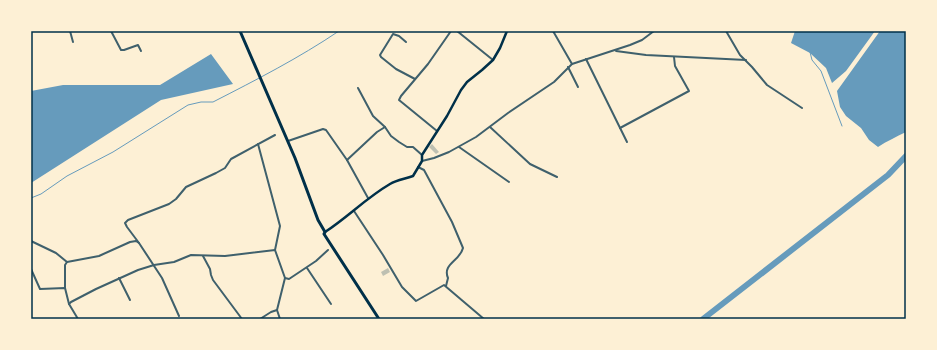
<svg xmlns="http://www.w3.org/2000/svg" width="937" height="350" font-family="'DM Sans',sans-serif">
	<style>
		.water { fill: #669bbc }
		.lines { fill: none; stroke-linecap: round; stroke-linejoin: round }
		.stream { stroke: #669bbc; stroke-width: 1 }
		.river { stroke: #669bbc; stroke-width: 6 }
		.building { fill: #bec0b2 }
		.minor { stroke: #3f606c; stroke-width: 2 }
		.secondary { stroke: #003049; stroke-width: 2.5 }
		.trunk { stroke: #003049; stroke-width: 3 }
		.neatline { fill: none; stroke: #003049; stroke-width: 1.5 }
	</style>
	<rect width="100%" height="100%" fill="#fdf0d5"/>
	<!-- water -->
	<g class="water">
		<path d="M 795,31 L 875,31 L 846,71 L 832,83 L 826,68 L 810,53 L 791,43 Z"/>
		<path d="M 880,31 L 906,31 L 906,132 C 896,137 887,141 878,147 L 869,140 L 861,128 L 846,116 L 840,107 L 837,91 Z"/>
		<path d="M 211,54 L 233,84 L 161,100 L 31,183 L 31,91 L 63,85 L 160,85 Z"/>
	</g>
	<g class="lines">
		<!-- stream -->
		<g class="stream">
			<path d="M 810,52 L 812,60 L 821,71 L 842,126"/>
			<path d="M 31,198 L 41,194 L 67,176 L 113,152 L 188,105 L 201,102 L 213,102 C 256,80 299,58 339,31"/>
		</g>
		<!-- river -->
		<path class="river" d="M 703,319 L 888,175 L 906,156"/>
	</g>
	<!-- building -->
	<g class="building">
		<path d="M 432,144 L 439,152 L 436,154 L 429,147 Z"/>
		<path d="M 388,268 L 390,272 L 383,276 L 381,272 Z"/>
	</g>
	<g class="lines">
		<!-- minor -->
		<g class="minor">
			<path d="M 70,31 L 73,42"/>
			<path d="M 111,31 L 121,50 L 124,50 L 138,45 L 141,51"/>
			<path d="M 457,31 L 493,60"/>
			<path d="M 553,31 L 572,64"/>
			<path d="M 726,31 L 740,55 L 752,67 L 767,85 L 802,108"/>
			<path d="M 406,42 L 399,36 L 393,34 L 380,55 L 381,57 L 396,69 L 415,79"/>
			<path d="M 616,51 L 646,55 L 746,60"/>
			<path d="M 586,59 L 627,142"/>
			<path d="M 568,67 L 578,87"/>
			<path d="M 385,127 L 391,136 L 399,142 L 407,147 L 413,147 L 422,155"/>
			<path d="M 490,127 L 530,164 L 557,177"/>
			<path d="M 620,128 L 689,91 L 675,66 L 674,57"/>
			<path d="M 437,131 L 399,100 L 401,96 L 428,64 L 451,31"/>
			<path d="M 288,141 L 323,129 L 326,130 L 347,160 L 368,198"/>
			<path d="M 258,144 L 280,226 L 275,250"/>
			<path d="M 459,147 L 509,182"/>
			<path d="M 347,160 L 377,132 L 385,127 L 373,116 L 358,88"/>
			<path d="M 422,161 L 434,158 L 449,152 L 476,137 L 508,113 L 554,82 L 572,64 L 630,45 L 642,40 L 654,31"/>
			<path d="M 418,167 L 424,170 L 452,222 L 463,248 C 460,261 442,264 448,278 L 446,286"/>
			<path d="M 354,211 L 383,255 L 402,287 L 416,301 L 444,285 L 484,319"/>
			<path d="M 31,241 L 56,253 L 67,262"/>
			<path d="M 139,243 L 127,227 L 125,223 L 128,220 L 169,204 L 176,199 L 186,187 L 216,173 L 225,168 L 231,159 L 275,135"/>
			<path d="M 31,252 L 31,254"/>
			<path d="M 203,256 L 210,269 L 211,275 L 213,280 L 242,319"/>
			<path d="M 307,268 L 331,304"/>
			<path d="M 31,269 L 40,289 L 65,288 L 69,304"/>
			<path d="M 119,278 L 130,300"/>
			<path d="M 65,288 L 65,265 L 67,262 L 99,256 L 130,242 L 136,241 L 139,243 L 162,278 L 179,316"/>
			<path d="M 78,319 L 69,304 L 71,302 L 96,289 L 138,270 L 154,265 L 174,262 L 191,255 L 225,256 L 275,250 L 285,278 L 289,279 L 316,261 L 328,250"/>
			<path d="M 260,319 L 271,312 L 277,310"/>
			<path d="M 280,319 L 277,310 L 285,278"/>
		</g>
		<!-- secondary -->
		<path class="secondary" d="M 325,232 C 348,217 366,198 390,184 C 397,180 405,179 413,176 L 422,161 L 422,155 L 447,116 L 461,90 L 467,82 L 482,70 L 493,60 L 500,48 L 507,31"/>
		<!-- trunk -->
		<path class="trunk" d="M 240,31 L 295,158 L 318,220 L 325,232 L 324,234 L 379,319"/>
	</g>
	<!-- border -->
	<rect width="937" height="350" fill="none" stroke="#fdf0d5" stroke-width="64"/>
	<rect x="32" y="32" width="873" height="286" class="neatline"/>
</svg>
